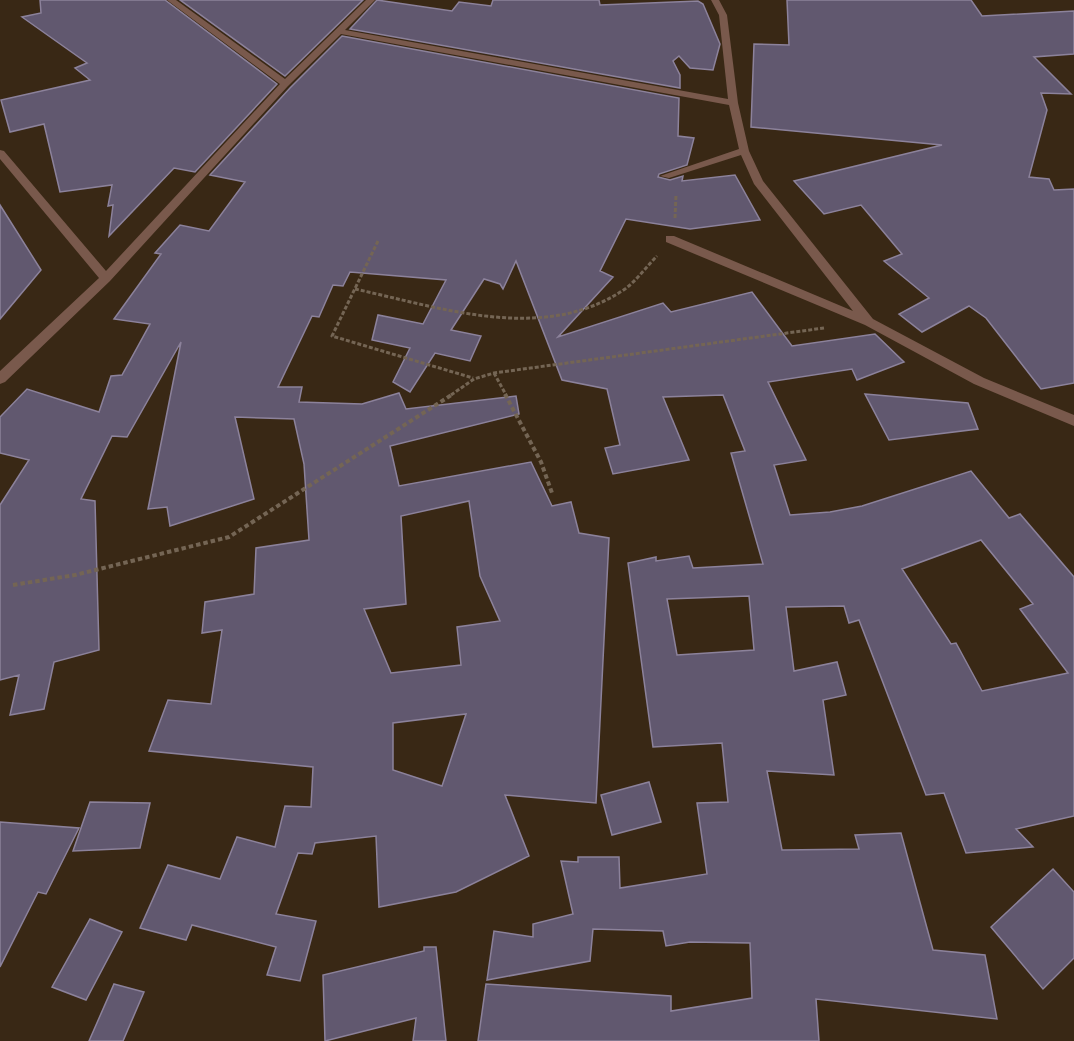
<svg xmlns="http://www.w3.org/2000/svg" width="1074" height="1041" font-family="'Zilla Slab',serif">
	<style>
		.building { fill: #61586f; stroke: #8c829b; stroke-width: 1.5; fill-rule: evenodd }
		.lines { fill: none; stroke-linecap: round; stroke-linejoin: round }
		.path-far1 { stroke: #746554; stroke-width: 3; stroke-dasharray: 4 2; stroke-linecap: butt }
		.path { stroke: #746554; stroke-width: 4; stroke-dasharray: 4.5 3; stroke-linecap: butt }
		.street { fill: #79594c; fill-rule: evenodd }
	</style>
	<rect width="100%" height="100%" fill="#392815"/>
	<!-- building -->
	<g class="building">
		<path d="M 40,0 L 165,0 L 277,84 L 195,172 L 174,168 L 109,236 L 113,205 L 108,206 L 112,185 L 60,192 L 44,124 L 10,132 L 1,100 L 90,80 L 75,68 L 87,63 L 22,17 L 41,13 Z"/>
		<path d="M 180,0 L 363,0 L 285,76 Z"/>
		<path d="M 377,0 L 452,11 L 459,2 L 491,6 L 493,0 L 599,0 L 600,5 L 698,1 L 703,4 L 720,44 L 713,70 L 690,68 L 679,56 L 673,61 L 680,75 L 680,88 L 350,29 Z"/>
		<path d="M 787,0 L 971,0 L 982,16 L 1074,11 L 1074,54 L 1034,57 L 1071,94 L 1041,93 L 1047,110 L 1029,177 L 1049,179 L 1054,190 L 1074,189 L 1074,383 L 1041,389 L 986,318 L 969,306 L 922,332 L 899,314 L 929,298 L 884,261 L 902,254 L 861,205 L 824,214 L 794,181 L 942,145 L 751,127 L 754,44 L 789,45 Z"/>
		<path d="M 342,36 L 679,98 L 678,136 L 694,138 L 687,165 L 659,174 L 658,177 L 670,180 L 683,176 L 682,181 L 735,175 L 760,220 L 690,229 L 626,219 L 600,271 L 613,277 L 558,337 L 663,303 L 671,312 L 752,292 L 792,346 L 875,334 L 904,362 L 857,380 L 852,369 L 768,382 L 806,460 L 774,465 L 790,515 L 830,512 L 862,506 L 971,471 L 1009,518 L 1020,514 L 1074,577 L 1074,816 L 1016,829 L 1033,847 L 966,853 L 944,793 L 926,795 L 859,620 L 849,623 L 844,606 L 786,607 L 794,671 L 837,662 L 846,695 L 823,700 L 834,775 L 767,771 L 782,850 L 859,849 L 855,835 L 901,833 L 933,950 L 985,955 L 997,1019 L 816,999 L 819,1041 L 478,1041 L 486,984 L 671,996 L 671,1011 L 752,998 L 750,943 L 690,942 L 666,946 L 663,931 L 593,929 L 590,961 L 487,980 L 494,931 L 533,937 L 533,924 L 573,914 L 561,861 L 578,862 L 578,857 L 619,857 L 620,888 L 707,874 L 697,803 L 728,802 L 722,743 L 653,747 L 628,563 L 656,557 L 656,561 L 689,556 L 693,568 L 763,564 L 731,453 L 745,451 L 723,395 L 663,397 L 689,460 L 613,474 L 605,448 L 620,445 L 607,389 L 562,380 L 516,261 L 503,289 L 500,284 L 484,279 L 451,330 L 481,336 L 470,361 L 435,353 L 410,392 L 393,382 L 410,348 L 372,340 L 378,315 L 423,324 L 446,280 L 350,272 L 343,286 L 333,285 L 319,317 L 312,316 L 278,387 L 302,387 L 299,402 L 362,404 L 399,393 L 406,409 L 516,396 L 519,414 L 390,446 L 399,486 L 531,462 L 552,506 L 571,502 L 579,533 L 609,538 L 596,803 L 505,795 L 529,856 L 456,892 L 379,907 L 376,836 L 315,843 L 312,854 L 298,853 L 276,914 L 316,921 L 300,981 L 267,975 L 276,947 L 192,925 L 186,940 L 140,928 L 168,865 L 220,879 L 237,837 L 275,847 L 285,806 L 311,807 L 313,767 L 149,751 L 168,700 L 211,704 L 222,630 L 202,633 L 205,602 L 254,594 L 256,548 L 309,540 L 304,464 L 294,419 L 235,417 L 254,499 L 170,526 L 167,507 L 148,509 L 181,342 L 127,437 L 112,436 L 81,499 L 95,501 L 99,650 L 54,662 L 44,709 L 10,715 L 19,675 L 0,680 L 0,505 L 29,460 L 0,453 L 0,417 L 27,389 L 99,412 L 111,376 L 122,375 L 150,324 L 114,319 L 161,254 L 155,253 L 180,225 L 209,231 L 245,182 L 210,175 L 290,88 ZM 469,501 L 480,576 L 500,621 L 457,627 L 461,665 L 391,673 L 364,609 L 406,604 L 401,516 ZM 981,540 L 1033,604 L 1020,609 L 1068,673 L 982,691 L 956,643 L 951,644 L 902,569 ZM 749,596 L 754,650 L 677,655 L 667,599 ZM 466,714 L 442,786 L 393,770 L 393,723 Z"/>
		<path d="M 0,205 L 41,270 L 0,319 Z"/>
		<path d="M 865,394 L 968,403 L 978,429 L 889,440 Z"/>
		<path d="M 649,782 L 661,822 L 612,835 L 601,795 Z"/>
		<path d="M 90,802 L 150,803 L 140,848 L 73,851 Z"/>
		<path d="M 0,822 L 79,828 L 46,894 L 38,892 L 0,967 Z"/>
		<path d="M 1053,869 L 1074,892 L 1074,958 L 1043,989 L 991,927 Z"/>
		<path d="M 90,919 L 122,932 L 86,1000 L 52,987 Z"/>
		<path d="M 424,947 L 436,947 L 446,1041 L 413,1041 L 416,1018 L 325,1041 L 323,975 L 424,951 Z"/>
		<path d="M 114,984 L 144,992 L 123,1041 L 89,1041 Z"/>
	</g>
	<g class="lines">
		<!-- path-far1 -->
		<g class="path-far1">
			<path d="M 675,218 L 676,195"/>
			<path d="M 378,241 L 332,336 L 473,378"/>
			<path d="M 355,289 C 442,308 544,344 625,289 C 637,280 647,266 657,256"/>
			<path d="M 494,373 L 506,395"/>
			<path d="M 451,395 L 474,379 L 494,373 L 824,328"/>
		</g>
		<!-- path -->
		<g class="path">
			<path d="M 505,394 L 541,462 L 552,493"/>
			<path d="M 13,585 L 75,575 L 229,537 L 453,394"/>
		</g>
		<!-- street -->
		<path class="street" d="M 167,0 L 176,0 L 285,79 L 366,0 L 375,0 L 345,30 L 728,99 L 719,15 L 711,0 L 719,0 L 727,15 L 738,103 L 749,151 L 763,181 L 873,319 L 984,378 L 1074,415 L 1074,426 L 974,384 L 865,325 L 666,242 L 666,236 L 674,236 L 853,311 L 754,184 L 741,155 L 669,178 L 660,176 L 739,149 L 729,105 L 341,34 L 288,86 L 110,281 L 5,382 L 0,384 L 0,371 L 99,278 L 0,159 L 0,150 L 4,151 L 106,271 L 280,84 Z"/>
	</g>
</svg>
